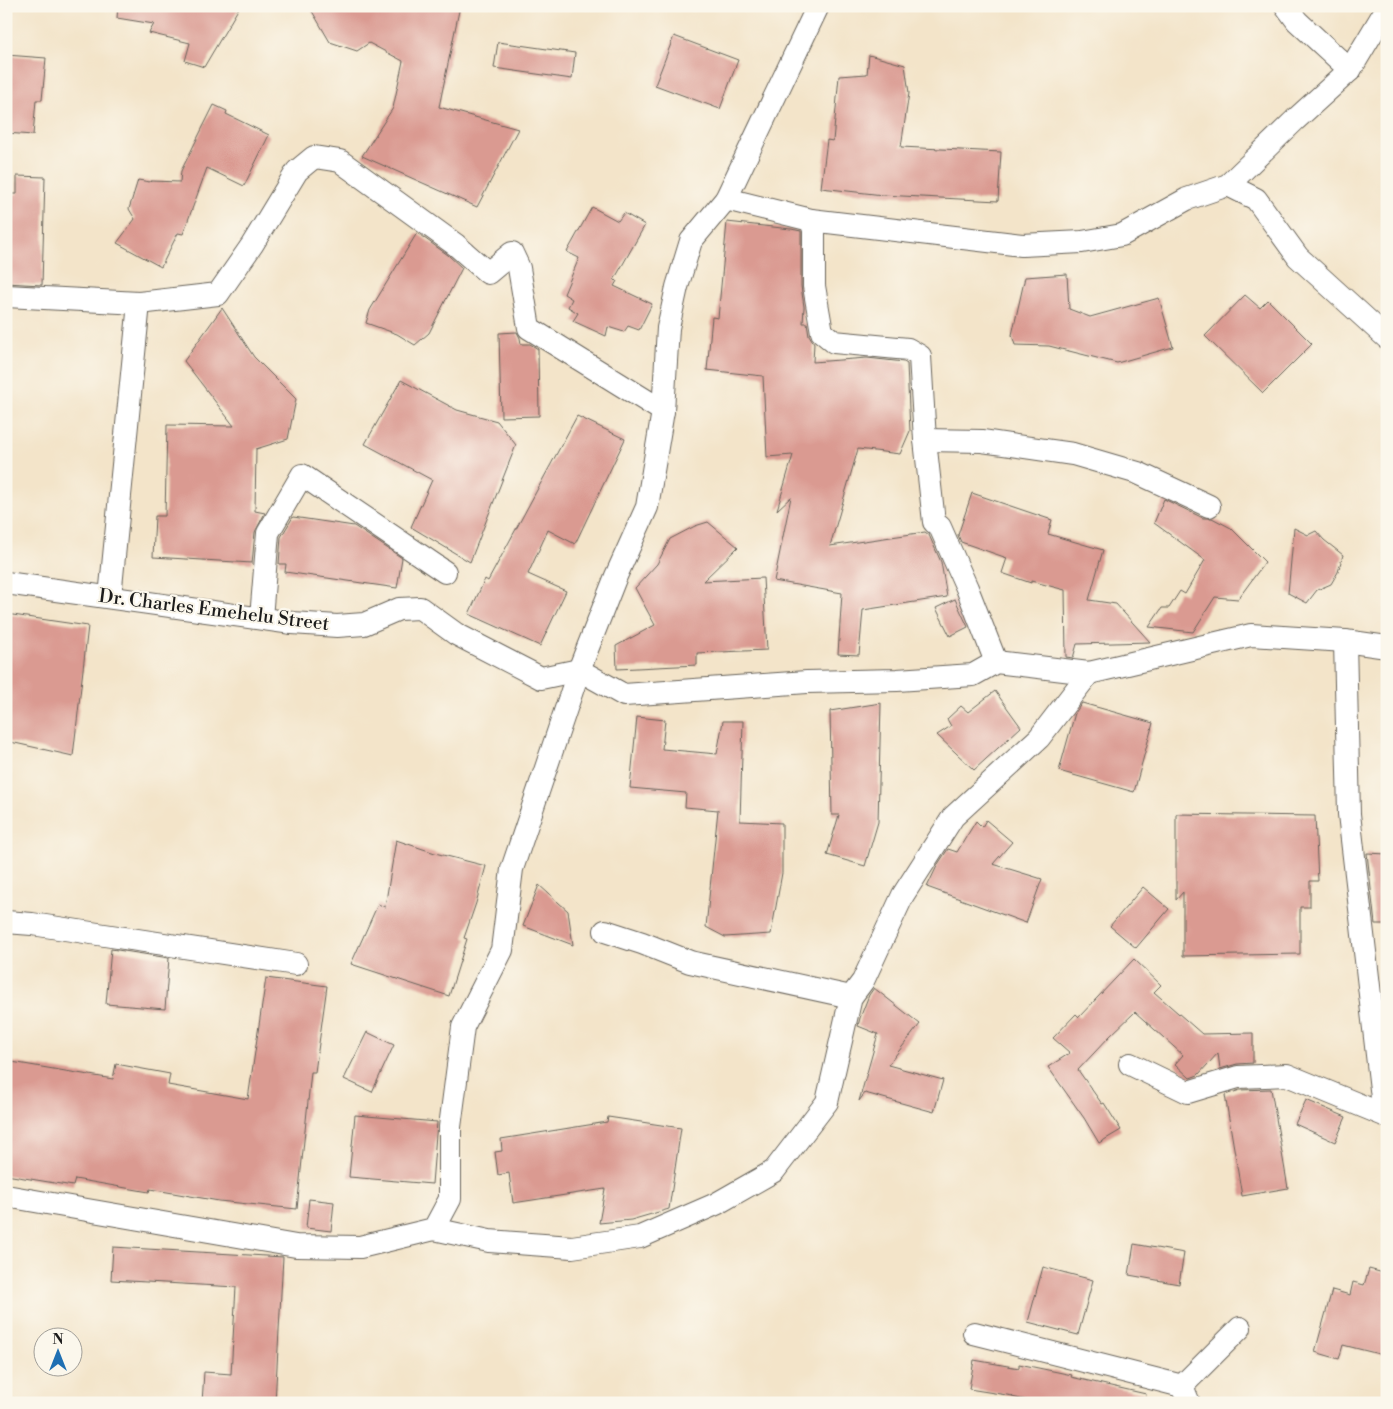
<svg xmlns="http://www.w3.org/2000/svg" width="1393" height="1409" font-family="'Libre Bodoni',serif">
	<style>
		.building { fill: #da9a91 }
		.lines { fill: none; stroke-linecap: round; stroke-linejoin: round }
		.minor-casing { stroke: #676259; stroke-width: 24 }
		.minor { stroke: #fff; stroke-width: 22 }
		.labels { text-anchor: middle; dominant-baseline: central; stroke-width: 4.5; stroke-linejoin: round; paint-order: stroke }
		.street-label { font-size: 19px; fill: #1c1c1c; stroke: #fbf7ec }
	</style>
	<rect width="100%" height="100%" fill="#fbf7ec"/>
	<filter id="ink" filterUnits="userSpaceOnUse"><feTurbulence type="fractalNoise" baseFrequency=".02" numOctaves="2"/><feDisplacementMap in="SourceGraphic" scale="10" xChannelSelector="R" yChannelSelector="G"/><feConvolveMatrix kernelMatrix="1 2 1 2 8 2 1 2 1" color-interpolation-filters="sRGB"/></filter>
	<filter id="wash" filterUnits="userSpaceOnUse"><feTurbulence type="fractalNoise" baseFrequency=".0096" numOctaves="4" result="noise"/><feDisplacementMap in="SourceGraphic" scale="20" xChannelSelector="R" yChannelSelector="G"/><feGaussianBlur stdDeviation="1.12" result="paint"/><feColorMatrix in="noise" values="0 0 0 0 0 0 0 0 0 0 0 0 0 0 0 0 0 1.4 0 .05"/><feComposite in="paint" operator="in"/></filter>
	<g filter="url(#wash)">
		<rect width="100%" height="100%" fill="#f3e4c9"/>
		<g id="blocks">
			<!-- building -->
			<g class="building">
				<path d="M 118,6 L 240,6 L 204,67 L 185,61 L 190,43 L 149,33 L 154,24 L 117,18 Z"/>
				<path d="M 309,6 L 460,6 L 439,107 L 518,129 L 477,207 L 362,156 L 393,108 L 403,61 L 369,43 L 357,51 L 330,42 Z"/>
				<path d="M 674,36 L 738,60 L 720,109 L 655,85 Z"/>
				<path d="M 498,42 L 575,53 L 572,79 L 494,68 Z"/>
				<path d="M 6,55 L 46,58 L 42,100 L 36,100 L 33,135 L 6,133 L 10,98 L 6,97 Z"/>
				<path d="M 869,55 L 905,65 L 909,93 L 901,147 L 1001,152 L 998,201 L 883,195 L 821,188 L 827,140 L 833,141 L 839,76 L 867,74 Z"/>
				<path d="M 214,105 L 227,111 L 226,114 L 269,135 L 244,186 L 207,168 L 183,234 L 178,233 L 161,267 L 117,243 L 135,219 L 129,209 L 138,180 L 150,182 L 151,181 L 180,182 L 181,171 Z"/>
				<path d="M 17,176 L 45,177 L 42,285 L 6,283 L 6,194 L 17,194 Z"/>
				<path d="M 592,207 L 618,221 L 624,213 L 645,225 L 614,280 L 617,281 L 614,286 L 652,304 L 639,330 L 628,326 L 624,332 L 608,327 L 606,336 L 573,321 L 578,313 L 568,307 L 572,299 L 564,294 L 579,258 L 567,252 Z"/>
				<path d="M 727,222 L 791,229 L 801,231 L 801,286 L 804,307 L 803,323 L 807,323 L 809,335 L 814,343 L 813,362 L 867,358 L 904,362 L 907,364 L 910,431 L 900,454 L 858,449 L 830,546 L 925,532 L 929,535 L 941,562 L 947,597 L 863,610 L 859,655 L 838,654 L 842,593 L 774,581 L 791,497 L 777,510 L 793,455 L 767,457 L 763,376 L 707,370 L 712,317 L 718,318 Z"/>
				<path d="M 417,233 L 448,255 L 462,268 L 429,333 L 415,345 L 397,334 L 366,323 L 370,310 Z"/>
				<path d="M 1067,274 L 1069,309 L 1090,317 L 1159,298 L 1173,347 L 1117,363 L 1049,346 L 1015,345 L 1012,335 L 1025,277 Z"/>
				<path d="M 1245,295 L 1260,308 L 1268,300 L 1312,344 L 1263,393 L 1205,336 Z"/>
				<path d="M 222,308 L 254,357 L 296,399 L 288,439 L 256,449 L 255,511 L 265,513 L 255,532 L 252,563 L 153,557 L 155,516 L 165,516 L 167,425 L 234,426 L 184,361 Z"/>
				<path d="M 517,332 L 520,338 L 521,344 L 530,344 L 538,349 L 539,416 L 501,417 L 499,333 Z"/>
				<path d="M 401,380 L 457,410 L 497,421 L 516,445 L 470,562 L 411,527 L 432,480 L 365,444 Z"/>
				<path d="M 577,416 L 625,439 L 575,544 L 548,530 L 528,574 L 566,591 L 540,646 L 469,614 L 485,579 L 488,581 Z"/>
				<path d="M 972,493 L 1052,520 L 1048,534 L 1103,550 L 1089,600 L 1116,604 L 1150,642 L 1077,644 L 1073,658 L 1066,657 L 1065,590 L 1031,581 L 1031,583 L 1002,573 L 1007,558 L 961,542 L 958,535 Z"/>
				<path d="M 1164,499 L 1203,518 L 1212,518 L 1231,528 L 1265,562 L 1238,599 L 1215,597 L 1193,632 L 1149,627 L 1162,608 L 1169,608 L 1180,591 L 1185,594 L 1205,560 L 1154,523 Z"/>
				<path d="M 293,517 L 354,526 L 402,558 L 397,588 L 285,572 L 286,564 L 279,564 L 281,537 Z"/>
				<path d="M 708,522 L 738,547 L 703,581 L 763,578 L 767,650 L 697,653 L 697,665 L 617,669 L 616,646 L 655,625 L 635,588 L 657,564 L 670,539 L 695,526 Z"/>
				<path d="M 1294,528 L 1308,535 L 1316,531 L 1324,540 L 1343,555 L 1338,572 L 1331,584 L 1317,590 L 1307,603 L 1288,593 Z"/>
				<path d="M 955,599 L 968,627 L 950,636 L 936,608 Z"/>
				<path d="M 6,614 L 88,626 L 73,756 L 6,741 Z"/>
				<path d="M 995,691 L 1021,727 L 974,770 L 937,735 L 951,726 L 947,719 L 961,706 L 968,712 Z"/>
				<path d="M 881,703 L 878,822 L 865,866 L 827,855 L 839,815 L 832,815 L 830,711 Z"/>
				<path d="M 1082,703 L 1153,723 L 1134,792 L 1059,771 L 1075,713 Z"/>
				<path d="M 637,717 L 665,720 L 662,749 L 717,754 L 723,721 L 743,721 L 740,821 L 782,823 L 782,873 L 771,934 L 725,937 L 706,927 L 718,810 L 685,807 L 686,793 L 630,788 Z"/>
				<path d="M 1176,814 L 1315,816 L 1318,881 L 1310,881 L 1310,907 L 1300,907 L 1300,954 L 1183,956 L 1183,892 L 1176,900 Z"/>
				<path d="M 986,820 L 1012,842 L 993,864 L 1042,879 L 1026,923 L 927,887 L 938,864 L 948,849 L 957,852 L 976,821 L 982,827 Z"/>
				<path d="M 396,840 L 435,853 L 486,866 L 476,903 L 464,938 L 467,939 L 449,996 L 351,964 L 378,904 L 385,907 Z"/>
				<path d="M 1367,853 L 1387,854 L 1387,924 L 1375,924 Z"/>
				<path d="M 539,885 L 568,911 L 573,945 L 523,926 Z"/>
				<path d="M 1143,887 L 1169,909 L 1136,948 L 1110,926 Z"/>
				<path d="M 111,949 L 169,958 L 165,1009 L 106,1004 Z"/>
				<path d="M 1134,959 L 1161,985 L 1154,992 L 1202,1034 L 1253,1033 L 1253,1063 L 1237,1064 L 1220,1069 L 1218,1053 L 1198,1075 L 1190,1078 L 1175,1064 L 1183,1055 L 1135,1012 L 1110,1036 L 1078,1070 L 1102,1104 L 1104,1103 L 1121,1130 L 1099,1143 L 1084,1118 L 1048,1067 L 1070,1053 L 1053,1038 L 1076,1014 L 1079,1017 Z"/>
				<path d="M 266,978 L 327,986 L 315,1072 L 311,1072 L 297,1209 L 219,1201 L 150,1189 L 149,1192 L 75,1179 L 73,1186 L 6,1175 L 6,1061 L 113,1079 L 116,1064 L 170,1074 L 168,1085 L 248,1099 Z"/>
				<path d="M 874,988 L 920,1024 L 888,1065 L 943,1080 L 934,1112 L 865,1093 L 859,1101 L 878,1034 L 858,1026 L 860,1018 L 869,995 Z"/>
				<path d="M 367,1032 L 394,1045 L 372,1092 L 344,1079 Z"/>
				<path d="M 1271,1089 L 1288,1188 L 1242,1196 L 1225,1095 L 1240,1090 Z"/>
				<path d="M 1306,1100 L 1346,1117 L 1335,1142 L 1295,1124 Z"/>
				<path d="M 355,1115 L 437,1122 L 432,1184 L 349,1177 Z"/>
				<path d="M 608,1117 L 681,1128 L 669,1209 L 631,1220 L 599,1223 L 605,1189 L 513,1203 L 509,1173 L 498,1175 L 495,1152 L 502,1151 L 501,1139 L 607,1122 Z"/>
				<path d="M 309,1199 L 334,1202 L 331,1231 L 306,1228 Z"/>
				<path d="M 1134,1244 L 1184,1253 L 1179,1284 L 1129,1275 Z"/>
				<path d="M 113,1247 L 283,1257 L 275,1403 L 202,1403 L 204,1372 L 231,1374 L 236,1287 L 111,1280 Z"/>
				<path d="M 1043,1267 L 1093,1280 L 1078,1335 L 1028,1322 Z"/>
				<path d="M 1369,1269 L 1387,1274 L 1387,1356 L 1343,1345 L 1339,1359 L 1315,1352 L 1332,1290 L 1350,1295 L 1353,1282 L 1364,1285 Z"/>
				<path d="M 974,1360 L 1019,1368 L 1019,1364 L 1072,1375 L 1071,1377 L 1146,1394 L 1145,1403 L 1038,1403 L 1012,1397 L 1013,1396 L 969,1389 Z"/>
			</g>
		</g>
	</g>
	<g filter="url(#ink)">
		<use href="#blocks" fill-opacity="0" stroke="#676259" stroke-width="1"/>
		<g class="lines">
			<!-- minor casing -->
			<g class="minor-casing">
				<g id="minor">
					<path d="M 1350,70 L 1387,8"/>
					<path d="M 1228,185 L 1256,199 L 1298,257 L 1387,338"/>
					<path d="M 726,199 L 811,220 L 1022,245 L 1082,242 L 1122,235 L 1187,199 L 1228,185 L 1295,120 L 1350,70 L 1297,21 L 1286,6"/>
					<path d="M 811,220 L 814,230 L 814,286 L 822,332 L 834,342 L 908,349 L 920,356 L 925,440 L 934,522 L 940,527 L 967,588 L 996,662"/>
					<path d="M 6,296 L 139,303 L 218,294 L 252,245 L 297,171 L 314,157 L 340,161 L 456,245 L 488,273 L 512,253 L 519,268 L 529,328 L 663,411"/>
					<path d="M 925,440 L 982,441 L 1073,454 L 1138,473 L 1209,506"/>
					<path d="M 6,583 L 292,623 L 337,626 L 364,624 L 399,609 L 420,608 L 456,634 L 541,678 L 579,670 L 624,695 L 807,682 L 897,680 L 973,675 L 996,662 L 1089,673 L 1251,635 L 1345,641 L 1387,647"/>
					<path d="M 110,597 L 139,303"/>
					<path d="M 261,618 L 268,533 L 302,475 L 445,572"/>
					<path d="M 6,922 L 32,924 L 296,964"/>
					<path d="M 605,931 L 642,943 L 690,962 L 851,997"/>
					<path d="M 1130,1064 L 1188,1092 L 1238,1077 L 1287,1075 L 1384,1115 L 1349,814 L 1345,641"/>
					<path d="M 6,1196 L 296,1246 L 360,1247 L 434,1229 L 450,1199 L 450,1127 L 463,1027 L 502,950 L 512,869 L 579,670 L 616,576 L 647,507 L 663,411 L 668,328 L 677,287 L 691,241 L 726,199 L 818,6"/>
					<path d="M 434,1229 L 489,1241 L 572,1247 L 640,1237 L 716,1204 L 774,1171 L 827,1102 L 851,997 L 863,981 L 903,895 L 953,817 L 1039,738 L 1089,673"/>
					<path d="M 974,1333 L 1182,1386"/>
					<path d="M 1189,1403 L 1182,1386 L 1240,1328"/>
				</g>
			</g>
			<!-- minor -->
			<use href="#minor" class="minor"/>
		</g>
	</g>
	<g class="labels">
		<!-- street labels -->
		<g class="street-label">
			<text transform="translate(214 610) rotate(7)">Dr. Charles Emehelu Street</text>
		</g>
	</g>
	<!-- margin -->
	<rect width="1393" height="1409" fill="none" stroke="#fbf7ec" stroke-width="25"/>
	<!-- north arrow -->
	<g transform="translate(58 1352)"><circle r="24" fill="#fbf7ec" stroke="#a29f99"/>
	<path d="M0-4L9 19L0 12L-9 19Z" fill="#1f6fb2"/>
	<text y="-8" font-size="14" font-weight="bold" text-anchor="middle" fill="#1c1c1c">N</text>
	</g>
</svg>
